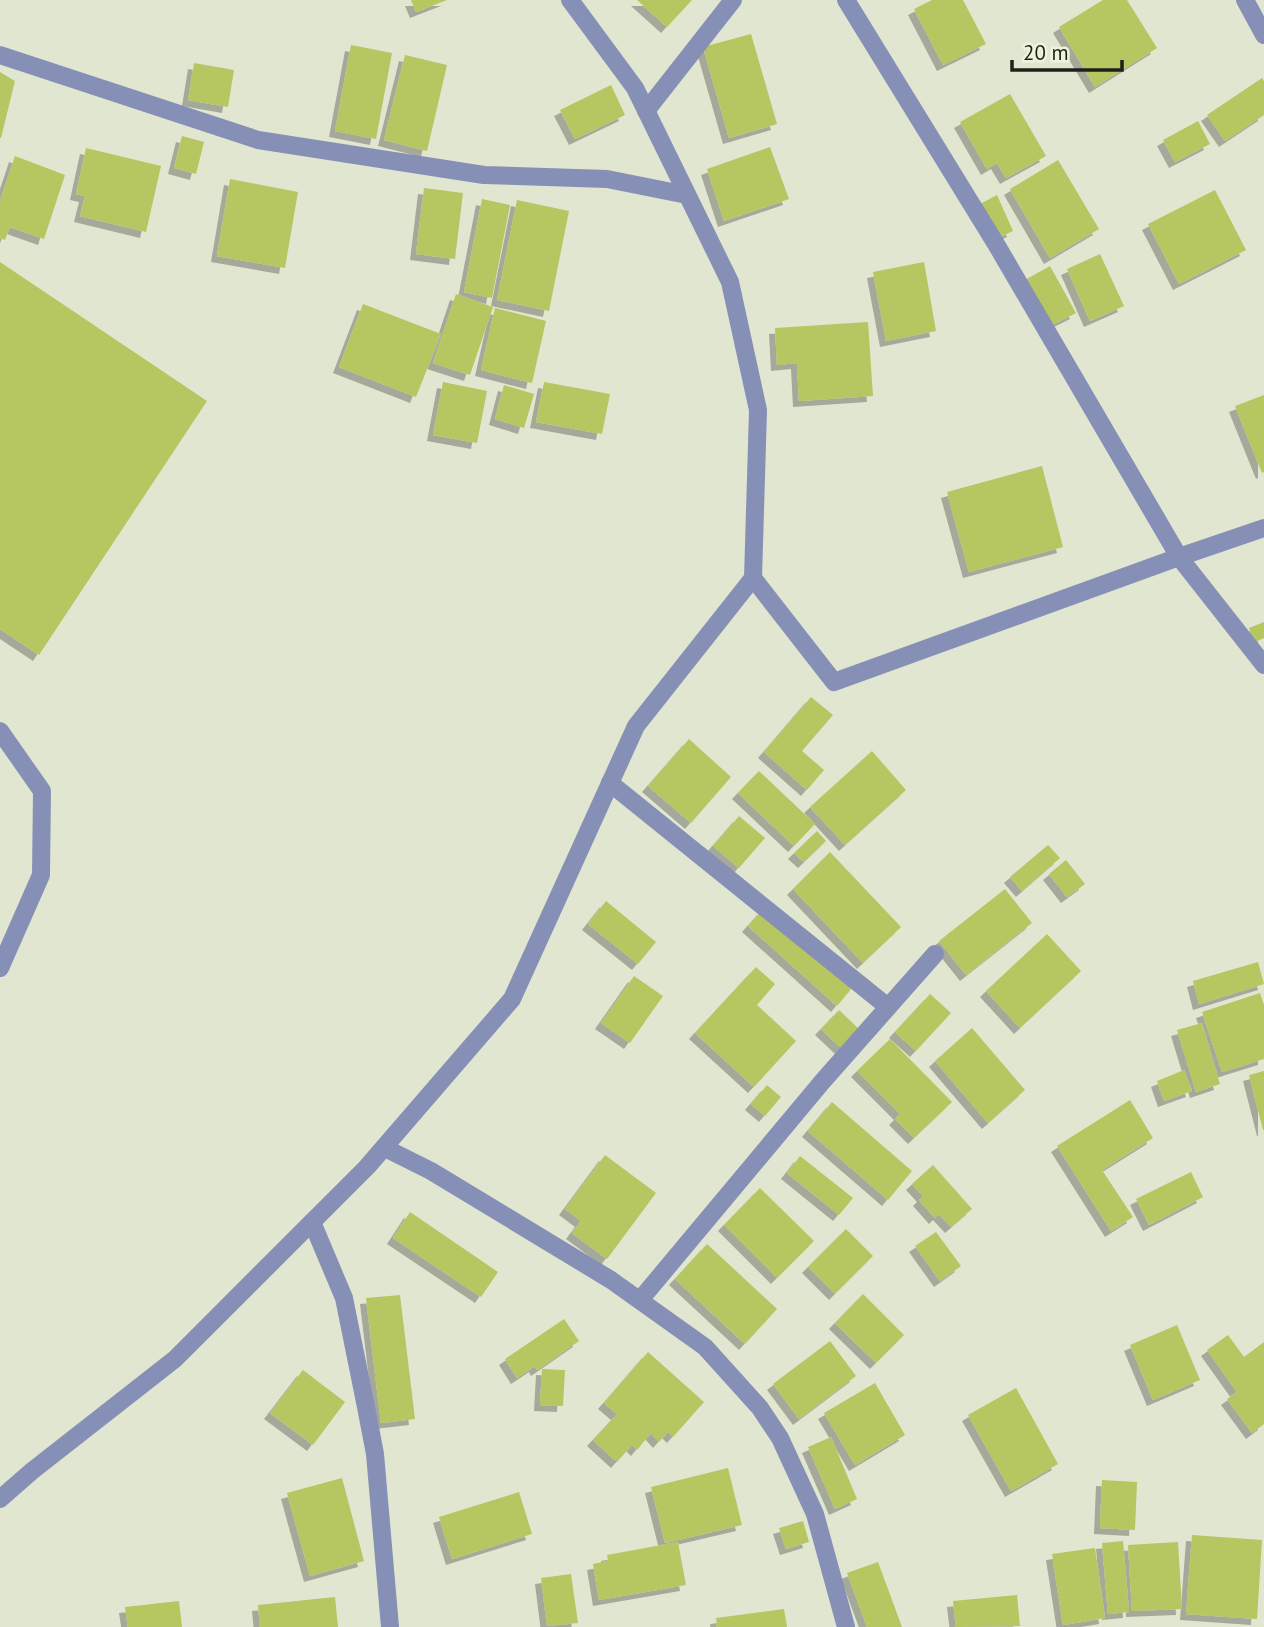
<svg xmlns="http://www.w3.org/2000/svg" width="1264" height="1627" font-family="'PT Sans',sans-serif">
	<style>
		.building { fill: #b6c660; filter: url(#shadow) }
		.lines { fill: none; stroke-linecap: round; stroke-linejoin: round }
		.minor { stroke: #8690b6; stroke-width: 18 }
	</style>
	<defs>
		<filter id="shadow"><feDropShadow dx="-6" dy="6" stdDeviation="0" flood-color="#0004"/></filter>
	</defs>
	<rect width="100%" height="100%" fill="#e1e6d1"/>
	<!-- building -->
	<g class="building">
		<path d="M 411,0 L 447,0 L 416,12 Z"/>
		<path d="M 637,0 L 692,0 L 667,27 Z"/>
		<path d="M 932,0 L 963,0 L 986,44 L 943,65 L 914,9 Z"/>
		<path d="M 1103,0 L 1127,0 L 1157,48 L 1095,87 L 1059,27 Z"/>
		<path d="M 751,34 L 777,124 L 729,138 L 703,47 Z"/>
		<path d="M 351,45 L 392,53 L 376,139 L 335,131 Z"/>
		<path d="M 405,55 L 447,65 L 427,151 L 384,140 Z"/>
		<path d="M 194,63 L 234,70 L 228,107 L 188,100 Z"/>
		<path d="M 0,72 L 15,81 L 1,138 L 0,138 Z"/>
		<path d="M 1262,78 L 1264,81 L 1264,115 L 1225,141 L 1207,115 Z"/>
		<path d="M 611,85 L 625,115 L 575,139 L 560,110 Z"/>
		<path d="M 1010,94 L 1046,156 L 1006,178 L 997,163 L 987,169 L 960,122 Z"/>
		<path d="M 1198,121 L 1210,144 L 1175,162 L 1163,140 Z"/>
		<path d="M 182,136 L 204,142 L 196,174 L 174,168 Z"/>
		<path d="M 770,147 L 789,199 L 724,221 L 707,169 Z"/>
		<path d="M 86,148 L 161,166 L 146,232 L 80,216 L 85,196 L 76,194 Z"/>
		<path d="M 15,156 L 65,175 L 44,239 L 10,227 L 5,240 L 0,238 L 0,201 Z"/>
		<path d="M 1058,160 L 1099,229 L 1050,258 L 1010,189 Z"/>
		<path d="M 230,179 L 298,192 L 285,268 L 217,256 Z"/>
		<path d="M 424,188 L 463,193 L 455,259 L 416,254 Z"/>
		<path d="M 1215,190 L 1246,250 L 1179,284 L 1148,224 Z"/>
		<path d="M 997,195 L 1013,231 L 996,239 L 980,204 Z"/>
		<path d="M 482,199 L 510,205 L 492,298 L 464,292 Z"/>
		<path d="M 517,200 L 569,211 L 549,311 L 497,300 Z"/>
		<path d="M 1100,254 L 1124,306 L 1090,321 L 1067,269 Z"/>
		<path d="M 0,262 L 207,401 L 39,655 L 0,629 Z"/>
		<path d="M 924,262 L 936,331 L 886,341 L 873,272 Z"/>
		<path d="M 1050,266 L 1076,313 L 1048,327 L 1023,281 Z"/>
		<path d="M 456,294 L 493,307 L 470,375 L 433,363 Z"/>
		<path d="M 363,304 L 441,334 L 416,397 L 339,367 Z"/>
		<path d="M 495,308 L 546,321 L 532,383 L 481,370 Z"/>
		<path d="M 868,322 L 873,396 L 799,401 L 797,363 L 777,365 L 775,328 Z"/>
		<path d="M 443,382 L 487,391 L 477,443 L 433,435 Z"/>
		<path d="M 544,382 L 610,394 L 602,434 L 536,422 Z"/>
		<path d="M 504,385 L 534,394 L 524,428 L 495,419 Z"/>
		<path d="M 1264,395 L 1264,472 L 1262,473 L 1235,406 Z"/>
		<path d="M 1042,466 L 1063,547 L 969,572 L 947,492 Z"/>
		<path d="M 1264,622 L 1264,638 L 1255,642 L 1249,628 Z"/>
		<path d="M 811,697 L 833,715 L 802,751 L 824,770 L 807,790 L 764,752 Z"/>
		<path d="M 689,739 L 731,777 L 691,823 L 648,786 Z"/>
		<path d="M 872,751 L 906,790 L 845,845 L 810,807 Z"/>
		<path d="M 759,771 L 815,824 L 794,846 L 738,793 Z"/>
		<path d="M 739,816 L 765,838 L 739,868 L 713,846 Z"/>
		<path d="M 817,831 L 826,841 L 804,862 L 794,853 Z"/>
		<path d="M 1048,845 L 1060,858 L 1022,891 L 1010,877 Z"/>
		<path d="M 830,852 L 901,927 L 863,963 L 793,889 Z"/>
		<path d="M 1066,860 L 1085,884 L 1067,897 L 1049,874 Z"/>
		<path d="M 1005,889 L 1032,923 L 966,975 L 939,941 Z"/>
		<path d="M 606,901 L 656,942 L 638,964 L 588,924 Z"/>
		<path d="M 763,909 L 852,988 L 837,1006 L 748,926 Z"/>
		<path d="M 1047,934 L 1081,971 L 1020,1028 L 986,991 Z"/>
		<path d="M 1258,962 L 1264,984 L 1199,1004 L 1193,981 Z"/>
		<path d="M 756,967 L 775,984 L 757,1005 L 796,1041 L 754,1087 L 695,1033 Z"/>
		<path d="M 634,976 L 663,996 L 630,1043 L 601,1023 Z"/>
		<path d="M 1260,993 L 1264,1005 L 1264,1059 L 1222,1072 L 1202,1012 Z"/>
		<path d="M 930,994 L 951,1013 L 916,1051 L 895,1032 Z"/>
		<path d="M 839,1010 L 859,1029 L 841,1048 L 821,1029 Z"/>
		<path d="M 1202,1023 L 1220,1084 L 1196,1092 L 1177,1030 Z"/>
		<path d="M 972,1028 L 1025,1090 L 988,1123 L 935,1061 Z"/>
		<path d="M 890,1039 L 952,1102 L 914,1138 L 895,1119 L 900,1114 L 857,1071 Z"/>
		<path d="M 1184,1070 L 1192,1091 L 1164,1101 L 1157,1081 Z"/>
		<path d="M 1264,1071 L 1264,1130 L 1263,1130 L 1249,1075 Z"/>
		<path d="M 767,1085 L 781,1097 L 765,1116 L 751,1104 Z"/>
		<path d="M 1130,1100 L 1153,1138 L 1102,1170 L 1133,1217 L 1111,1231 L 1057,1146 Z"/>
		<path d="M 832,1102 L 912,1171 L 888,1200 L 808,1131 Z"/>
		<path d="M 605,1155 L 656,1193 L 607,1259 L 572,1233 L 581,1221 L 565,1209 Z"/>
		<path d="M 800,1156 L 853,1198 L 839,1215 L 787,1173 Z"/>
		<path d="M 933,1165 L 972,1209 L 951,1227 L 939,1214 L 935,1218 L 919,1200 L 923,1196 L 912,1184 Z"/>
		<path d="M 1191,1172 L 1203,1197 L 1149,1225 L 1136,1199 Z"/>
		<path d="M 760,1188 L 814,1241 L 777,1278 L 724,1225 Z"/>
		<path d="M 410,1212 L 498,1272 L 481,1297 L 393,1238 Z"/>
		<path d="M 846,1229 L 873,1256 L 835,1294 L 808,1267 Z"/>
		<path d="M 936,1232 L 961,1266 L 940,1281 L 915,1246 Z"/>
		<path d="M 707,1244 L 777,1309 L 745,1344 L 675,1279 Z"/>
		<path d="M 863,1294 L 904,1335 L 876,1363 L 835,1323 Z"/>
		<path d="M 400,1295 L 415,1419 L 381,1423 L 366,1298 Z"/>
		<path d="M 564,1319 L 579,1341 L 537,1370 L 535,1366 L 517,1378 L 505,1359 Z"/>
		<path d="M 1177,1325 L 1200,1380 L 1153,1400 L 1130,1345 Z"/>
		<path d="M 1228,1335 L 1244,1357 L 1264,1342 L 1264,1424 L 1252,1433 L 1227,1399 L 1237,1392 L 1207,1350 Z"/>
		<path d="M 830,1341 L 856,1376 L 799,1419 L 773,1384 Z"/>
		<path d="M 648,1352 L 704,1402 L 673,1437 L 668,1432 L 659,1442 L 651,1433 L 637,1450 L 632,1445 L 617,1462 L 593,1440 L 617,1414 L 604,1403 Z"/>
		<path d="M 542,1369 L 565,1370 L 563,1406 L 540,1405 Z"/>
		<path d="M 303,1370 L 345,1402 L 313,1445 L 270,1413 Z"/>
		<path d="M 875,1383 L 905,1435 L 855,1465 L 824,1413 Z"/>
		<path d="M 1016,1388 L 1058,1464 L 1011,1491 L 968,1415 Z"/>
		<path d="M 831,1437 L 857,1499 L 835,1509 L 808,1447 Z"/>
		<path d="M 728,1468 L 742,1525 L 665,1543 L 651,1487 Z"/>
		<path d="M 342,1478 L 364,1561 L 310,1576 L 287,1493 Z"/>
		<path d="M 1102,1480 L 1137,1482 L 1135,1530 L 1100,1528 Z"/>
		<path d="M 519,1492 L 532,1534 L 452,1559 L 439,1517 Z"/>
		<path d="M 803,1521 L 809,1542 L 786,1549 L 779,1528 Z"/>
		<path d="M 1192,1535 L 1262,1540 L 1257,1619 L 1186,1614 Z"/>
		<path d="M 1123,1541 L 1129,1612 L 1108,1614 L 1102,1543 Z"/>
		<path d="M 678,1542 L 686,1585 L 599,1600 L 593,1564 L 608,1561 L 607,1555 Z"/>
		<path d="M 1178,1542 L 1182,1609 L 1132,1611 L 1128,1545 Z"/>
		<path d="M 1095,1548 L 1105,1618 L 1063,1625 L 1052,1554 Z"/>
		<path d="M 878,1562 L 902,1627 L 867,1627 L 847,1573 Z"/>
		<path d="M 571,1574 L 578,1623 L 547,1626 L 541,1578 Z"/>
		<path d="M 1017,1595 L 1020,1626 L 956,1627 L 953,1601 Z"/>
		<path d="M 335,1597 L 338,1627 L 260,1627 L 258,1605 Z"/>
		<path d="M 179,1601 L 182,1627 L 128,1627 L 125,1607 Z"/>
		<path d="M 784,1609 L 787,1627 L 717,1627 L 716,1618 Z"/>
	</g>
	<g class="lines">
		<!-- minor -->
		<g class="minor">
			<path d="M 846,0 L 996,244 L 1179,557 L 1264,665"/>
			<path d="M 1245,0 L 1264,35"/>
			<path d="M 0,55 L 258,140 L 484,175 L 607,179 L 687,195"/>
			<path d="M 646,111 L 733,0"/>
			<path d="M 753,578 L 834,682 L 1179,557 L 1264,528"/>
			<path d="M 0,731 L 42,791 L 41,875 L 0,968"/>
			<path d="M 610,783 L 888,1007"/>
			<path d="M 385,1148 L 431,1171 L 611,1280 L 705,1347 L 760,1408 L 780,1438 L 815,1514 L 846,1627"/>
			<path d="M 312,1222 L 344,1298 L 366,1407 L 375,1454 L 390,1627"/>
			<path d="M 640,1300 L 822,1082 L 935,954"/>
			<path d="M 0,1499 L 32,1471 L 175,1359 L 367,1167 L 512,999 L 636,726 L 753,578 L 758,410 L 730,282 L 635,88 L 570,0"/>
		</g>
	</g>
	<!-- scale -->
	<path d="M1012 60v10h110v-10" fill="none" stroke="#1e2019" stroke-width="3.5"/>
	<text x="1023" y="60" font-size="21" fill="#1e2019" stroke="#eef3de" stroke-width="5" paint-order="stroke">20 m</text>
</svg>
